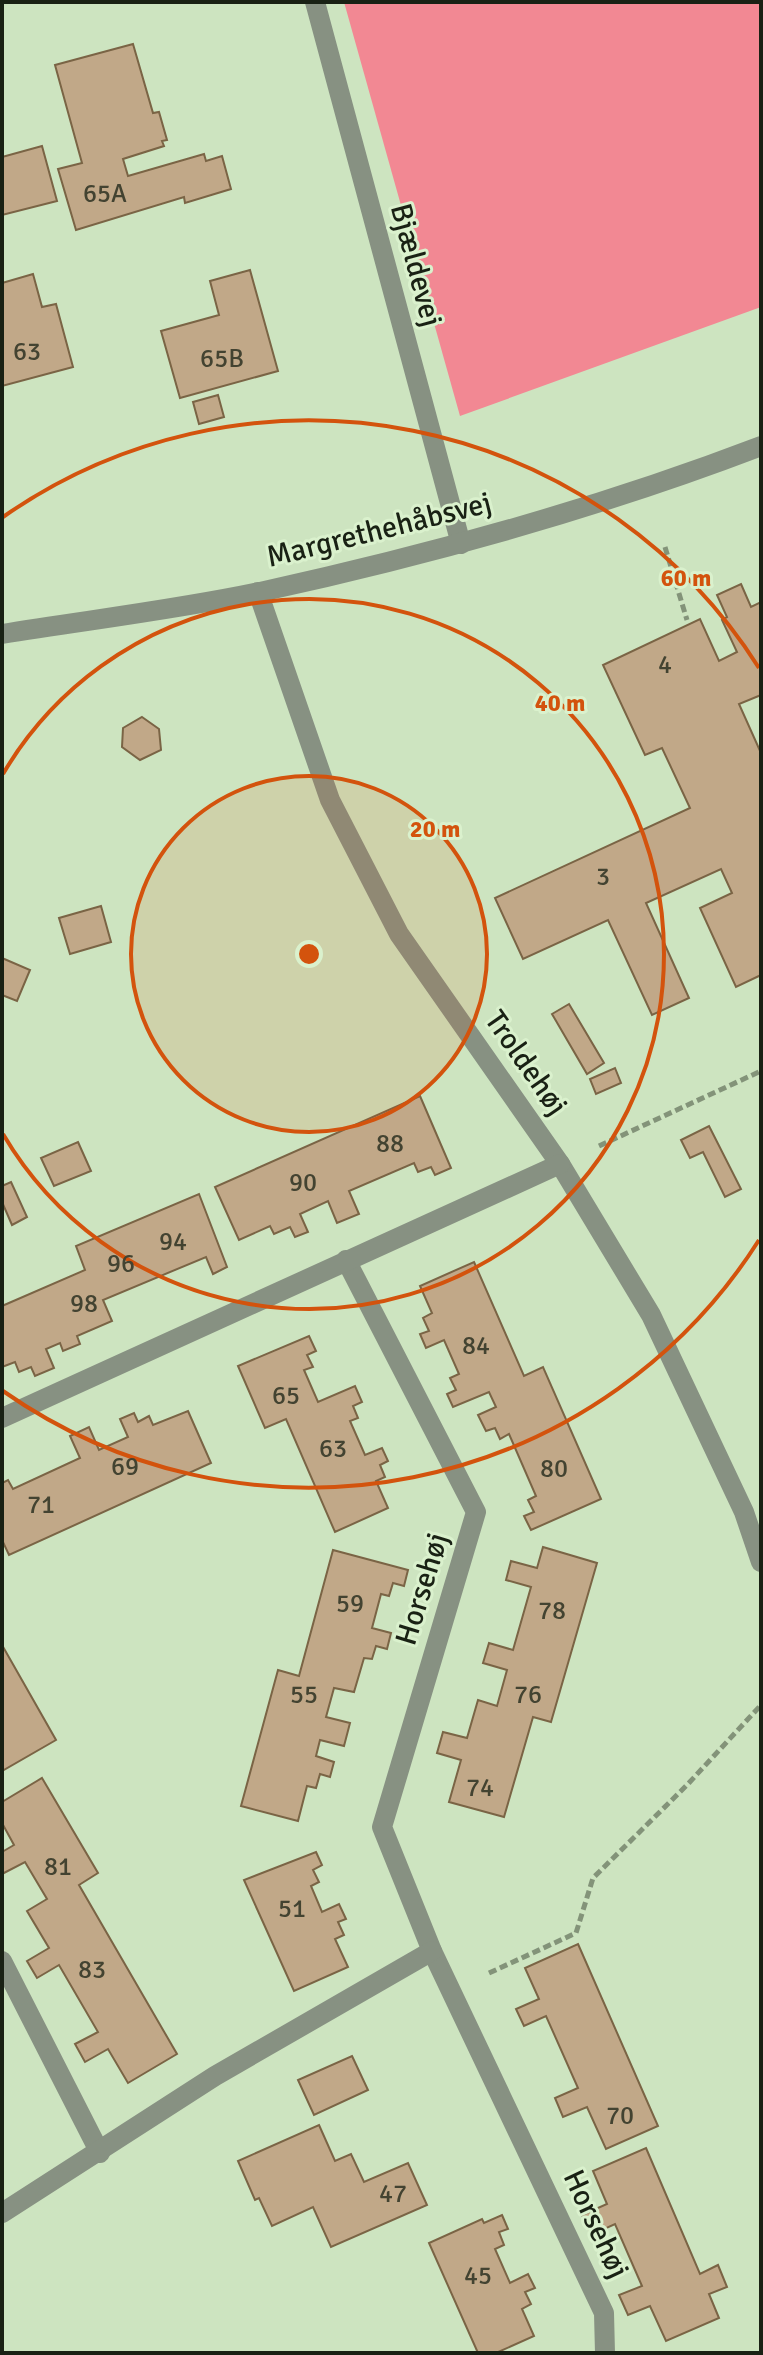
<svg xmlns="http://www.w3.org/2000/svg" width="763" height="2355" font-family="Signika,sans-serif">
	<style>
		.green { fill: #f28893 }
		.building { fill: #c1a888; stroke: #7a6445; stroke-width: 2 }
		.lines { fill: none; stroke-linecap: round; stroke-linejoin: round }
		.path { stroke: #839379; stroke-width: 5; stroke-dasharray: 8 4; stroke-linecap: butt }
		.minor { stroke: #879182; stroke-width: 20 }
		.ring { fill: none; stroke: #d3530d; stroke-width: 4 }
		.labels { text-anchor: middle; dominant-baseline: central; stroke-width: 6; stroke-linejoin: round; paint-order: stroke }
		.number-label { font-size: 26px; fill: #434331 }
		.street-label { font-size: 30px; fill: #192114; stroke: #daf1cd }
		.centre { fill: #d3530d; stroke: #daf1cd; stroke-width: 4 }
		.ring-label { font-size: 24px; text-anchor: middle; font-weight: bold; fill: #d3530d; stroke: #daf1cd; stroke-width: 6; stroke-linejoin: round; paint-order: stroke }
	</style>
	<rect width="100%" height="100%" fill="#cde4c0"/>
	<!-- green -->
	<path class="green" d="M 344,2 L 761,2 L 761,307 L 460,416 Z"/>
	<!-- building -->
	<g class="building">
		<path d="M 133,44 L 153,113 L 159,112 L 167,140 L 162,141 L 164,146 L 123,159 L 128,176 L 204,154 L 206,161 L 222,156 L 231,189 L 185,203 L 184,197 L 76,230 L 58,169 L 82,163 L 55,65 Z"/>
		<path d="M 42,146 L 57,201 L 2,215 L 2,157 Z"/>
		<path d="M 250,270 L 278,371 L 180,398 L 161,331 L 219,315 L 210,281 Z"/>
		<path d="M 33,274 L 42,307 L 56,304 L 73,367 L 2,386 L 2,283 Z"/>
		<path d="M 218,395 L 224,417 L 199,424 L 193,402 Z"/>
		<path d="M 741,584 L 751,607 L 761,602 L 761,695 L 739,704 L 761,753 L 761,975 L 736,987 L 700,908 L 732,893 L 721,869 L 646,903 L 689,998 L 652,1015 L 608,920 L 523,959 L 495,898 L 690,808 L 662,748 L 645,755 L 603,665 L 700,619 L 719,661 L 737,652 L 722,620 L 727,617 L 717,595 Z"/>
		<path d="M 142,717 L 159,729 L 161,750 L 140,760 L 122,747 L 123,728 Z"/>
		<path d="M 101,906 L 111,942 L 70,954 L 59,918 Z"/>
		<path d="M 2,958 L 30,970 L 17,1001 L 2,995 Z"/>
		<path d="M 569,1004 L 604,1063 L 587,1074 L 552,1014 Z"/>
		<path d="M 615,1068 L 621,1083 L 596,1094 L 590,1079 Z"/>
		<path d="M 420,1096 L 451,1168 L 435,1175 L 431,1167 L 418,1172 L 414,1163 L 349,1191 L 359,1214 L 337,1223 L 328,1201 L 300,1214 L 308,1232 L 295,1237 L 290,1227 L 274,1234 L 270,1226 L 239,1240 L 215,1187 Z"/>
		<path d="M 709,1126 L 741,1189 L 725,1197 L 703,1152 L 690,1158 L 681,1140 Z"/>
		<path d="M 78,1142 L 91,1171 L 54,1186 L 41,1158 Z"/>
		<path d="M 11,1182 L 27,1217 L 12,1225 L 2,1202 L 2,1186 Z"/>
		<path d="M 199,1194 L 227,1267 L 213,1274 L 206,1257 L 103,1300 L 112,1321 L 77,1336 L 80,1344 L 63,1351 L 60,1343 L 46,1349 L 54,1368 L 35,1376 L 31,1367 L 19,1372 L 15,1362 L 2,1367 L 2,1306 L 85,1270 L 76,1246 Z"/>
		<path d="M 474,1262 L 524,1376 L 543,1367 L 601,1499 L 531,1530 L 524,1516 L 534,1512 L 528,1500 L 536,1496 L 509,1434 L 500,1439 L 495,1428 L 486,1431 L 478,1415 L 496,1407 L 489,1392 L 453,1407 L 447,1394 L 456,1390 L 450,1378 L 459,1374 L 444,1340 L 426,1348 L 420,1334 L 429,1331 L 423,1318 L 432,1313 L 420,1286 Z"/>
		<path d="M 309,1336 L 316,1351 L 307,1355 L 313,1367 L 304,1370 L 318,1402 L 355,1386 L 362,1402 L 353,1406 L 358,1418 L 350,1421 L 365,1455 L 382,1448 L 388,1461 L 380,1465 L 385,1477 L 376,1481 L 388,1508 L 335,1532 L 286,1419 L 265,1428 L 238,1366 Z"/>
		<path d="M 188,1411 L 211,1463 L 9,1555 L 2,1540 L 2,1483 L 8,1480 L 13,1489 L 80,1458 L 70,1436 L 89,1427 L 99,1450 L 128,1437 L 120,1419 L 134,1413 L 138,1422 L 149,1416 L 153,1425 Z"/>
		<path d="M 543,1547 L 597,1563 L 551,1722 L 533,1717 L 504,1817 L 449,1802 L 461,1760 L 437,1753 L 443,1732 L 467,1738 L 478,1700 L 497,1706 L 507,1670 L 483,1663 L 489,1643 L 513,1650 L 531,1587 L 506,1580 L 511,1561 L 537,1568 Z"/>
		<path d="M 333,1550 L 408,1570 L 404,1586 L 393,1583 L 389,1596 L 381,1594 L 372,1628 L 391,1633 L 387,1649 L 376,1646 L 372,1659 L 364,1658 L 354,1692 L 334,1688 L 326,1717 L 350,1723 L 344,1746 L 320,1740 L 316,1756 L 334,1762 L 330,1777 L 320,1774 L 316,1788 L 307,1786 L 298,1821 L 241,1806 L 278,1670 L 299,1676 Z"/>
		<path d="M 2,1645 L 56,1740 L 2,1771 Z"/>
		<path d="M 42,1778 L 98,1873 L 79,1885 L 177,2054 L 128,2083 L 108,2049 L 85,2062 L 75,2044 L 98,2032 L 59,1965 L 37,1978 L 27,1961 L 49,1948 L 27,1911 L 47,1899 L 25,1862 L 2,1874 L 2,1852 L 14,1845 L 2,1823 L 2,1802 Z"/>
		<path d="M 316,1852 L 322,1865 L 313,1870 L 319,1882 L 311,1886 L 322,1912 L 339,1904 L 346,1919 L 338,1922 L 344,1935 L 335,1939 L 348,1967 L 294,1991 L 244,1880 Z"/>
		<path d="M 578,1944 L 658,2126 L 606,2149 L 587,2107 L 563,2117 L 555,2098 L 578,2088 L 546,2016 L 524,2026 L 516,2009 L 539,1999 L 525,1968 Z"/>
		<path d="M 352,2056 L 368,2090 L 314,2115 L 298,2080 Z"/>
		<path d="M 319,2125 L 335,2161 L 351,2154 L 364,2182 L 408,2163 L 427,2205 L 331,2247 L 313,2207 L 272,2226 L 259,2198 L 255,2200 L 238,2161 Z"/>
		<path d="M 646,2148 L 700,2274 L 718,2265 L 727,2287 L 709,2294 L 719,2318 L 666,2341 L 650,2306 L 628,2315 L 619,2295 L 642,2286 L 615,2224 L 591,2235 L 582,2215 L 607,2204 L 593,2171 Z"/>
		<path d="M 502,2215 L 508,2229 L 499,2232 L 504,2245 L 495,2249 L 510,2283 L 528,2274 L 535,2288 L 525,2292 L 531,2304 L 522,2309 L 534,2336 L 496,2353 L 478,2353 L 429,2243 L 482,2219 L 484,2223 Z"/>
	</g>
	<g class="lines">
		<!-- path -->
		<g class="path">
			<path d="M 665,547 L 687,620"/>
			<path d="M 599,1146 L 761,1071"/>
			<path d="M 489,1973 L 576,1933 L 593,1878 L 687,1785 L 761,1705"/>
		</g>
		<!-- minor -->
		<g class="minor">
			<path d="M 315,2 L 461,544"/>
			<path d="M 258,592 L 330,800 L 399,934 L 560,1164 L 651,1315 L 744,1512 L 761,1562"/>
			<path d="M 2,634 C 88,620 175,610 260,592 C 429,555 599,508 761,446"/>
			<path d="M 346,1260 L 476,1512 L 382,1827 L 432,1951 L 604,2313 L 605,2353"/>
			<path d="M 2,1418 L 560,1164"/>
			<path d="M 2,1961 L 100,2153"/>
			<path d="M 2,2213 L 215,2076 L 432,1951"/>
		</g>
	</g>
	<!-- distance rings -->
	<circle cx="309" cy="954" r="178" fill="#d3530d" fill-opacity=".12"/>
	<g class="ring">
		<circle cx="309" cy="954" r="178"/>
		<path d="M3 774A355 355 0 1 1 3 1134"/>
		<path d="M759 1240A533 533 0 0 1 3 1391M3 517A533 533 0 0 1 759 668"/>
	</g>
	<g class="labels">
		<!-- number labels -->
		<g class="number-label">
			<text x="105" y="194">65A</text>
			<text x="27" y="352">63</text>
			<text x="222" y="359">65B</text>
			<text x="665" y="665">4</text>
			<text x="603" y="877">3</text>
			<text x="390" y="1144">88</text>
			<text x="303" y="1183">90</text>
			<text x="173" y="1242">94</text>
			<text x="121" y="1264">96</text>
			<text x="84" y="1304">98</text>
			<text x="476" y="1346">84</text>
			<text x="286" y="1396">65</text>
			<text x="333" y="1449">63</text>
			<text x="125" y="1467">69</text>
			<text x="554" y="1469">80</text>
			<text x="41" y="1505">71</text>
			<text x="350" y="1604">59</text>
			<text x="552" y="1611">78</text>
			<text x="304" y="1695">55</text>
			<text x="528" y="1695">76</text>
			<text x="480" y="1788">74</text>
			<text x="58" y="1867">81</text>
			<text x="292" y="1909">51</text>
			<text x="92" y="1970">83</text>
			<text x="620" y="2116">70</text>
			<text x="393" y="2194">47</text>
			<text x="478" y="2276">45</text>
		</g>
		<!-- street labels -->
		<g class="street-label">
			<text transform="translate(416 265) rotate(75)">Bjældevej</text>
			<text transform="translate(379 530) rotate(-14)">Margrethehåbsvej</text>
			<text transform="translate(526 1063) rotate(55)">Troldehøj</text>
			<text transform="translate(422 1589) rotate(-73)">Horsehøj</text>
			<text transform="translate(596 2224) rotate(65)">Horsehøj</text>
		</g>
	</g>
	<circle cx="309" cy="954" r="12" class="centre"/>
	<g class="ring-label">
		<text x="686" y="586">60 m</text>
		<text x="560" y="711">40 m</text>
		<text x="435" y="837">20 m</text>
	</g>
	<!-- border -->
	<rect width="763" height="2355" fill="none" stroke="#192114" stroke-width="8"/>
</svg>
